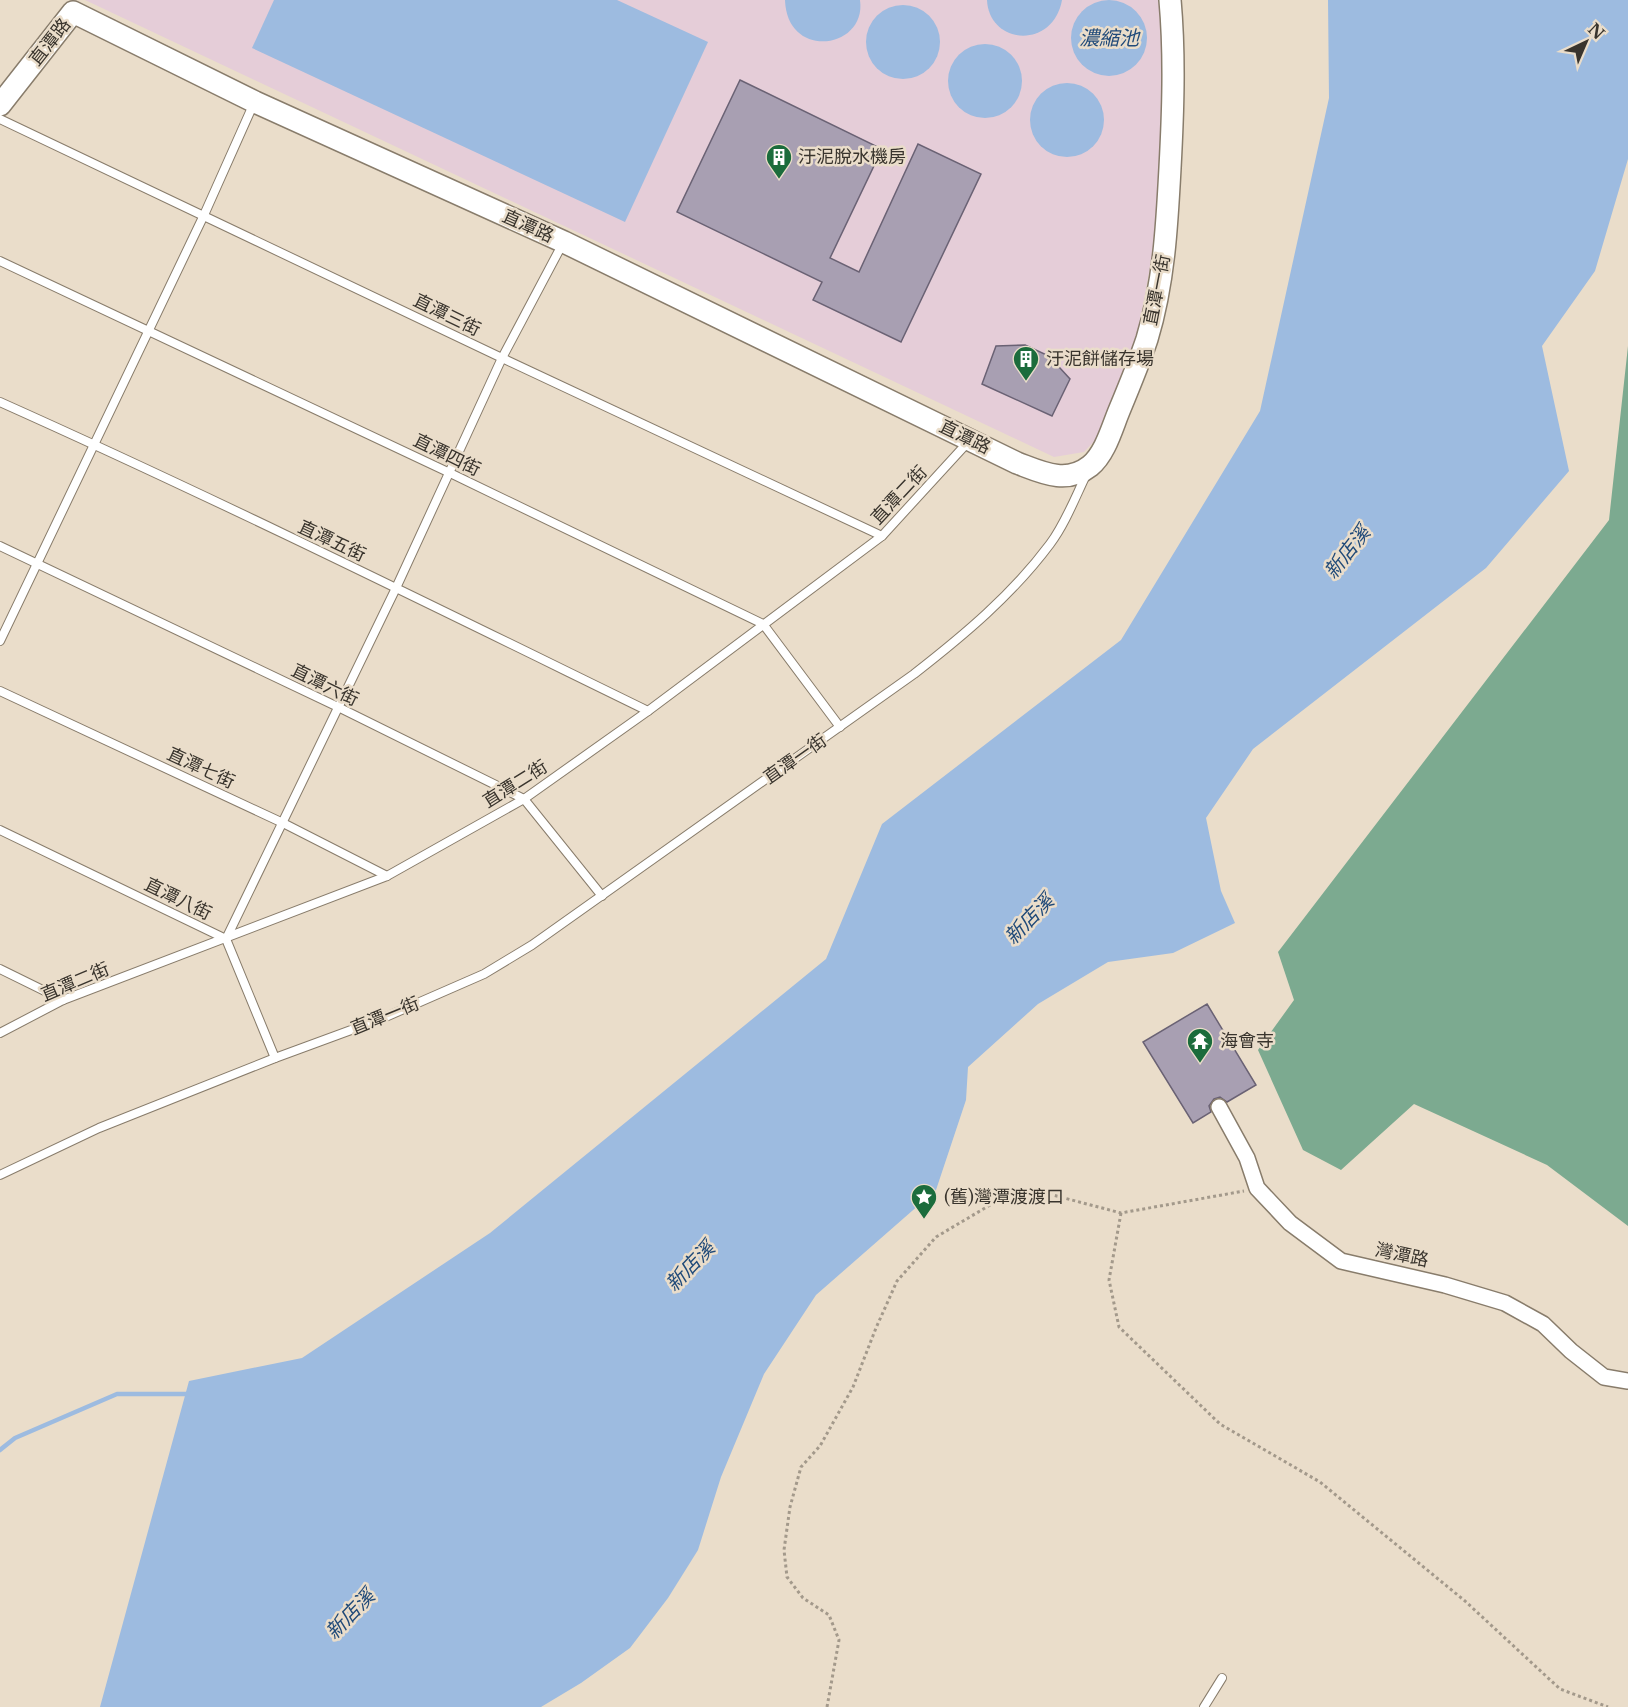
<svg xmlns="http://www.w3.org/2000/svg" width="1628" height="1707" font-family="'Libre Baskerville','Noto Sans TC',serif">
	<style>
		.industrial { fill: #e5cdd8 }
		.forest { fill: #7caa90 }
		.water { fill: #9dbbe0 }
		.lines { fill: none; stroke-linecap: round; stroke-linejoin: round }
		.stream { stroke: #9dbbe0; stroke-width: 4.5 }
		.building { fill: #a89fb2; stroke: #6a6274; stroke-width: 1.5 }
		.lane-casing { stroke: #887c6b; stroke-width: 10 }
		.street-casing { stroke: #887c6b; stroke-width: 18 }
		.secondary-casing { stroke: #887c6b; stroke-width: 24 }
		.path { stroke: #a3998b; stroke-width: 3; stroke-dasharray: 3 3; stroke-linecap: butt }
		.lane { stroke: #fff; stroke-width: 8 }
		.street { stroke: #fff; stroke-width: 15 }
		.secondary { stroke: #fff; stroke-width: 21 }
		.labels { text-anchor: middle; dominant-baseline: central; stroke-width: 5; stroke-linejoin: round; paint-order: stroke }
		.street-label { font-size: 18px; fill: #39342d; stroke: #eaddca }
		.poi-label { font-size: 18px; fill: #39342d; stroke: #eaddca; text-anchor: start }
		.water-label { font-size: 20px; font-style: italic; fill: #204a79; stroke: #eaddca }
	</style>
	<rect width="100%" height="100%" fill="#eaddca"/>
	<!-- industrial -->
	<path class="industrial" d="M 85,0 L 1163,0 L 1165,80 L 1156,236 L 1138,331 L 1101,434 L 1084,452 L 1054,457 Z"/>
	<!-- forest -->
	<path class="forest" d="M 1628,346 L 1628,1226 L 1547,1165 L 1414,1104 L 1341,1170 L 1303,1150 L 1258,1050 L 1294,1000 L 1278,952 L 1609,520 Z"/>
	<!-- water -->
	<g class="water">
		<path d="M 274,0 L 617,0 L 708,42 L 625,222 L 252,48 Z"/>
		<path d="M 785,0 L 860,0 C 867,49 787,61 785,0 Z"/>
		<path d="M 987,0 L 1062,0 C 1053,50 989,45 987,0 Z"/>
		<path d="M 1328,0 L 1628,0 L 1628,159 L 1595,271 L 1542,346 L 1569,471 L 1486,568 L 1253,749 L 1206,818 L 1221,891 L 1235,923 L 1173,953 L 1108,962 L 1038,1004 L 968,1067 L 966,1100 L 936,1190 L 816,1295 L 764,1374 L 721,1477 L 698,1550 L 668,1598 L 630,1648 L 581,1683 L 541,1707 L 100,1707 L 189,1381 L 302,1358 L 490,1233 L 826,959 L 882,824 L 1121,640 L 1260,411 L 1329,98 Z"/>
		<circle cx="1109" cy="38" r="38"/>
		<circle cx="903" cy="42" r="37"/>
		<circle cx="985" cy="81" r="37"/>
		<circle cx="1067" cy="120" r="37"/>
	</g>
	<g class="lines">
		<!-- stream -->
		<path class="stream" d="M 0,1450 L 15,1438 L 117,1394 L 191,1394"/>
	</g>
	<!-- building -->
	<g class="building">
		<path d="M 740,80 L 882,149 L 830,258 L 859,272 L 918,144 L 981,174 L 901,342 L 813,300 L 822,282 L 677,212 Z"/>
		<path d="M 1025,345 L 1049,356 L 1070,379 L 1052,416 L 982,384 L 996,346 Z"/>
		<path d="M 1207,1004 L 1256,1085 L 1227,1102 L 1220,1097 L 1214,1099 L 1209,1106 L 1211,1112 L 1193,1123 L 1143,1042 Z"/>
	</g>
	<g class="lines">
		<!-- lane casing -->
		<g class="lane-casing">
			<g id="lane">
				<path d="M 0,119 L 502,358 L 882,536"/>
				<path d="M 0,261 L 450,473 L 763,624 L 840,727"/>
				<path d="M 0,402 C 219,500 433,606 648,711"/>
				<path d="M 0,546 L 338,707 L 524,799 L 602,896"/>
				<path d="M 0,641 L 204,215 L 254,103"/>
				<path d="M 0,691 L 283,823 L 387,876"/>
				<path d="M 0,830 L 226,939 L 275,1058"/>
				<path d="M 226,939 L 396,588 L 502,358 L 563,243"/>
				<path d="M 0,969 L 63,1000"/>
				<path d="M 0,1033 L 63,1000 L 387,876 L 524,799 L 648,711 L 882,536 L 969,441"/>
				<path d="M 0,1175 L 99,1128 L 275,1058 L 381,1019 L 484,974 L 532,945 L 914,674 C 964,635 1012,595 1050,544 C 1065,524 1075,498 1086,475"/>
				<path d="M 1204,1707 L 1222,1678"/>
			</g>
		</g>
		<!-- street casing -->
		<g class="street-casing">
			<path id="street" d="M 1219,1107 L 1247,1158 L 1257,1188 L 1290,1223 L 1341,1261 L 1445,1285 L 1505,1303 L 1543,1324 L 1571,1351 L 1604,1377 L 1628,1381"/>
		</g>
		<!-- secondary casing -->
		<g class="secondary-casing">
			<path id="secondary" d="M 0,105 L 73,12 L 255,102 L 564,242 L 1017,463 C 1041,472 1066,485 1090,466 C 1105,454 1112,428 1119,411 C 1129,387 1139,363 1147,339 C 1164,283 1167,225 1170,168 C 1173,112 1175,56 1170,0"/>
		</g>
		<!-- path -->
		<g class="path">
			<path d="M 1121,1213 L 1109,1280 L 1119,1327 L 1220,1424 L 1320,1482 L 1465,1601 L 1560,1689 L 1608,1707"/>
			<path d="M 827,1707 L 839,1640 L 829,1615 L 803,1598 L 787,1577 L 784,1550 L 790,1507 L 801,1467 L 820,1446 L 853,1387 L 876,1328 L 897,1281 L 936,1237 L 1007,1195 L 1030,1189 L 1121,1213 L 1244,1191"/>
		</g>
		<!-- lane -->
		<use href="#lane" class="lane"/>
		<!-- street -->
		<use href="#street" class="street"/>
		<!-- secondary -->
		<use href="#secondary" class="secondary"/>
	</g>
	<!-- icons -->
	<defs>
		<g id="building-pin" transform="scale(1.35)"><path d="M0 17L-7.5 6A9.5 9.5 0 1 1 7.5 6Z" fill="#1b6c3c" stroke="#eaddca"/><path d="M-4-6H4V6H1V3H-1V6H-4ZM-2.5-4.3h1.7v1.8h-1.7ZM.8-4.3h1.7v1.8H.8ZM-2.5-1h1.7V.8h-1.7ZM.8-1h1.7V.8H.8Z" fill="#fff"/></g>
		<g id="temple-pin" transform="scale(1.35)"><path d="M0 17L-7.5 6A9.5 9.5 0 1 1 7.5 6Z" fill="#1b6c3c" stroke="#eaddca"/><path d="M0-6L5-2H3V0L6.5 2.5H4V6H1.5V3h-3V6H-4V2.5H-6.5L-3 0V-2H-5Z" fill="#fff"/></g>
		<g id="sight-pin" transform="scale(1.35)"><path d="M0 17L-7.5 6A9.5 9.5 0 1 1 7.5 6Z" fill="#1b6c3c" stroke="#eaddca"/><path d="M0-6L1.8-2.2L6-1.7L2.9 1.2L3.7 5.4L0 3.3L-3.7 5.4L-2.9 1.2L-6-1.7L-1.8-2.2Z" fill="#fff"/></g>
	</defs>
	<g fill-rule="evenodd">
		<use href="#building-pin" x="779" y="157"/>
		<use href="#building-pin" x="1026" y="359"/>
		<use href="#temple-pin" x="1200" y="1041"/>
		<use href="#sight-pin" x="924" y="1197"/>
	</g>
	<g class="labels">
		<!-- street labels -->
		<g class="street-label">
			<text transform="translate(50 42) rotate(-52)">直潭路</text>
			<text transform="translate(528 226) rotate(24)">直潭路</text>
			<text transform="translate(1157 290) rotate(-79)">直潭一街</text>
			<text transform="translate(447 315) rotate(26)">直潭三街</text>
			<text transform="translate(965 437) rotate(26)">直潭路</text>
			<text transform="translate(447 455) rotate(26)">直潭四街</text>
			<text transform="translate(899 495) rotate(-47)">直潭二街</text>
			<text transform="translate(332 541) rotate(25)">直潭五街</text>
			<text transform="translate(325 685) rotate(26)">直潭六街</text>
			<text transform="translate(795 759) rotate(-35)">直潭一街</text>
			<text transform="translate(201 768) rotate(25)">直潭七街</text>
			<text transform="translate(515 784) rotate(-32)">直潭二街</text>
			<text transform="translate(178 899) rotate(26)">直潭八街</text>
			<text transform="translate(75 982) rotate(-23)">直潭二街</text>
			<text transform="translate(385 1016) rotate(-22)">直潭一街</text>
			<text transform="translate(1402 1255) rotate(12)">灣潭路</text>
		</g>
		<!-- poi labels -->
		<g class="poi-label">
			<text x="798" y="157">汙泥脫水機房</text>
			<text x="1046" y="359">汙泥餅儲存場</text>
			<text x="1220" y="1041">海會寺</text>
			<text x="944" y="1197">(舊)灣潭渡渡口</text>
		</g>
		<!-- water labels -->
		<g class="water-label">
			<text x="1109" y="38">濃縮池</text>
			<text transform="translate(1347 552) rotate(-52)">新店溪</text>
			<text transform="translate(1029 919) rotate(-46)">新店溪</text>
			<text transform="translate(690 1266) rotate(-46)">新店溪</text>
			<text transform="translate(350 1614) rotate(-46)">新店溪</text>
		</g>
	</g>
	<!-- north arrow -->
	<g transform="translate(1586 42) rotate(44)" stroke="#eaddca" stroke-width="4.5" paint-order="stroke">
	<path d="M0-4.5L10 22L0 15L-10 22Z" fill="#39342d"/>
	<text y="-9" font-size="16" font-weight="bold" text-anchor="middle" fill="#39342d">N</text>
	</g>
</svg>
